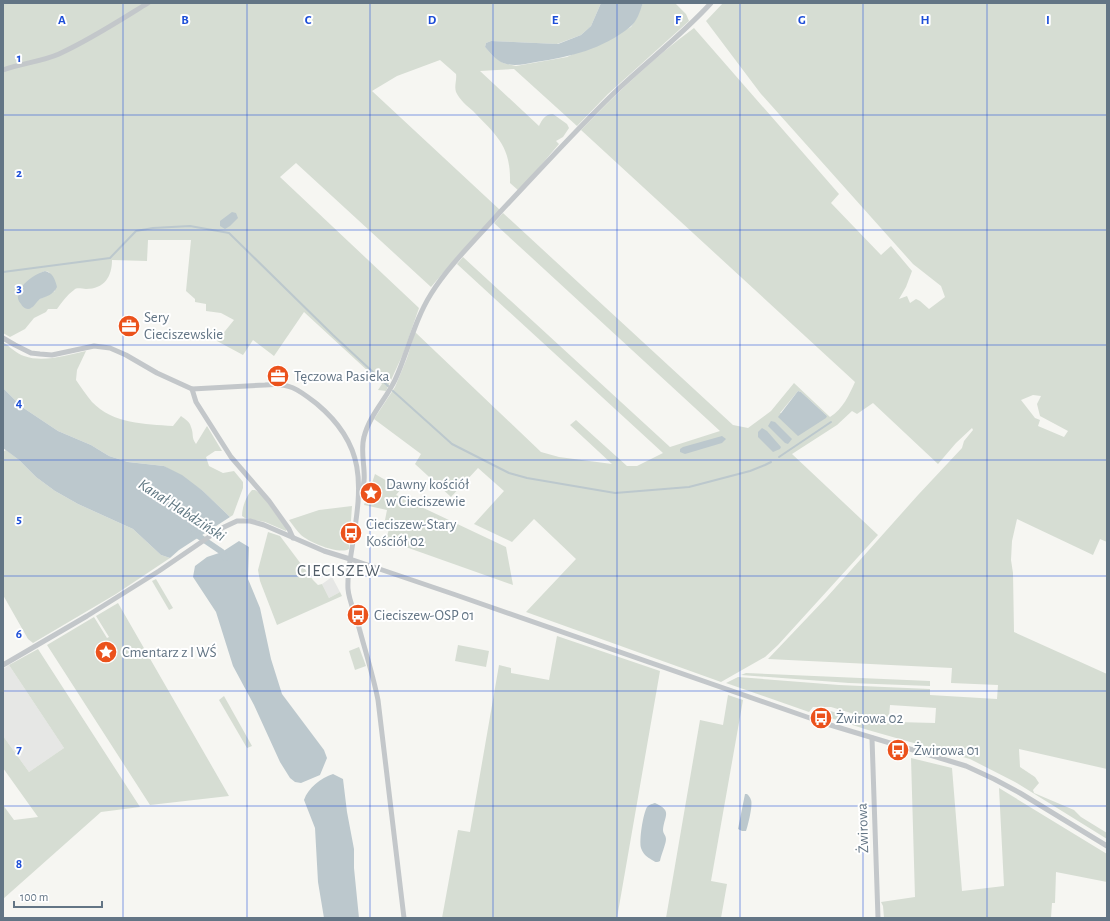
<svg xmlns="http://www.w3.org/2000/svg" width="1110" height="921" font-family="'Alegreya Sans',sans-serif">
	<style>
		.built { fill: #e6e7e5 }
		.green { fill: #d6ddd3; fill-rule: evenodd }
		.water { fill: #bcc8cd }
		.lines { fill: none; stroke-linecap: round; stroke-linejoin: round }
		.stream { stroke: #bcc8cd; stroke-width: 2 }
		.canal { stroke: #bcc8cd; stroke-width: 6 }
		.minor { stroke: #c3c7ca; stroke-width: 5 }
		.grid { fill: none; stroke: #1d4ed8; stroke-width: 1; stroke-opacity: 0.55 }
		.labels { text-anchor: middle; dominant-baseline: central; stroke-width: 4; stroke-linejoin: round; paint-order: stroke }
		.poi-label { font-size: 15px; fill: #637585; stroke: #fff; text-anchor: start }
		.street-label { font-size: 15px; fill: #637585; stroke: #fff }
		.water-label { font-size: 16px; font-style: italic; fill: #5f7782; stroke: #fff }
		.quarter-label { font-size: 17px; letter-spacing: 1px; fill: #525e69; stroke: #fff }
		.grid-label { font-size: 13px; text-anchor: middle; font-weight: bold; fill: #1d4ed8; stroke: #fff; stroke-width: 4; stroke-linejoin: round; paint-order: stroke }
	</style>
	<rect width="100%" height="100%" fill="#f6f6f2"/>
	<!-- built -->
	<g class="built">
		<path d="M 332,577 L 340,592 L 329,598 L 322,584 Z"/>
		<path d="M 9,665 L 64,748 L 29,772 L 3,736 L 3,669 Z"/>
	</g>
	<!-- green -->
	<g class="green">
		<path d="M 3,3 L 217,3 L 220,4 L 222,3 L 601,3 L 591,26 L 581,35 L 557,44 L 491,41 L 486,43 L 485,47 L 493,56 L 503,63 L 516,66 L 567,57 L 631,27 L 636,19 L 643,3 L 675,3 L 686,14 L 689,21 L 608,94 L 577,126 L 514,69 L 480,71 L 539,126 C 542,120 545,114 553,114 L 567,124 L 569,128 L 563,137 L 556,141 L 559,144 L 519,191 L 510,183 C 511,146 497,136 473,111 C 467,106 460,100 456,92 C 454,86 457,80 456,74 L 440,60 L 397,76 L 372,91 L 500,210 L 460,253 L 431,287 L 296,163 L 280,177 L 419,308 L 403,354 L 386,391 L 378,390 L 382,384 L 304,312 L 274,356 L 253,340 L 243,355 L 217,341 L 234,320 L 221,313 L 206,311 L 206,304 L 195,302 L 195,299 L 186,291 L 191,240 L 148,240 L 147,261 L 112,260 C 112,277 104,289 86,289 C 82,289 77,287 74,290 C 67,295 62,302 57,309 L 48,309 L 46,312 L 34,318 L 25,329 L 10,337 L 3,333 ZM 45,271 L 49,272 L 55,291 L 38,300 L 31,308 L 40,273 Z"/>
		<path d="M 723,3 L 1107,3 L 1107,542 L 1100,539 L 1093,555 L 1017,519 L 1012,541 L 1011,560 L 1013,573 L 1014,632 L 1107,674 L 1107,769 L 1019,749 L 1020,767 L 1035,777 L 1039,783 L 1033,790 L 1034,793 L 1074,810 L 1081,817 L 1107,833 L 1107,839 L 1015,782 L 970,759 L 868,730 L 815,713 L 820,709 C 833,710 844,717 856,719 C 882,723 909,722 935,723 L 936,708 L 890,705 L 889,717 L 861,716 L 831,707 L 813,707 L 809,712 L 726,683 L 738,677 L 839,685 L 930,689 L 930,695 L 997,699 L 998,685 L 951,683 L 952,668 L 768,659 L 827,597 L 918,495 L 962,448 L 964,441 L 973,430 L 972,428 L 956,443 L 938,464 L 873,403 L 857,414 L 852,411 L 837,425 L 792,454 L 878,535 L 778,645 L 765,657 L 721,682 L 526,612 L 576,559 L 534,519 L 512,542 L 474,524 L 504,491 L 478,468 L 451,497 L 415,464 L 421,454 L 374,419 L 395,387 L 407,358 L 415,332 L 541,452 L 559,457 L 612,464 L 570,425 L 576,420 L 627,466 L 637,466 L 663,453 L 457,264 L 463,257 L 670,447 L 720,431 L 494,223 L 503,213 L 733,425 L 748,428 L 771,411 L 794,383 L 830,417 C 843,409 849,395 855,382 L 581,130 C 616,94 653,58 694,28 L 839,194 L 831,203 L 881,255 L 891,246 L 912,271 L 906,287 L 899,299 L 907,296 L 910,303 L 916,299 L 920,301 L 929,309 L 945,297 L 941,286 L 913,264 L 761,94 L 706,21 ZM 798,391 L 801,392 L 827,416 L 780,413 ZM 1033,395 L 1041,396 L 1037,404 L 1040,416 L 1068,431 L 1064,437 L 1038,426 L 1040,420 L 1035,418 L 1021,400 Z"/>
		<path d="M 3,342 C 9,346 17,354 24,356 C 44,363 66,355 86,351 L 77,370 L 76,380 C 81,387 86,395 92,402 C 113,424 145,424 173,426 L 181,416 C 185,419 190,422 191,427 C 194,434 191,437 196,444 L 207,426 L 222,451 L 215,451 L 206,457 L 209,466 L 223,473 L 234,471 L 243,482 L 243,488 L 233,515 L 230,517 L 203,491 L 164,466 L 128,462 L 109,456 L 91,445 L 58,431 L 22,407 L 3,388 Z"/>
		<path d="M 6,450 L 19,460 L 36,477 L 55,491 L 78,504 L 133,529 L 161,555 L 170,558 L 116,594 L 33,643 L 28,639 L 3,595 L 3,452 Z"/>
		<path d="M 375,474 L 401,489 L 396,495 L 506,547 L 513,585 L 386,540 L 391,522 L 385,520 L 387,510 L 364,505 L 369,490 L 380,495 L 381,493 L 370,489 Z"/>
		<path d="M 252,490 L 255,490 L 261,494 L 287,529 L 286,531 L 265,522 L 245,518 L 242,516 C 242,508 246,496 252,490 Z"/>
		<path d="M 352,506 L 349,549 C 340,555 310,543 301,535 C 297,531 293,525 289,520 L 319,510 Z"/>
		<path d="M 268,532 L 280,536 L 313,580 L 318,585 L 322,584 L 329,598 L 340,592 L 342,596 L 277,625 L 260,581 L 258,570 Z"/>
		<path d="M 156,579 L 173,608 L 169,610 L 152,581 Z"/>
		<path d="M 118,603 L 229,796 L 150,805 L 47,645 L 94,617 L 107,638 L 109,637 L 96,616 Z"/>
		<path d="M 557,636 L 660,671 L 617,918 L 442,918 L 458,830 L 470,832 L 499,665 L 511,668 L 511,673 L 549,680 Z"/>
		<path d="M 458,645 L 489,651 L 486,667 L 455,661 Z"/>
		<path d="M 359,647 L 366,666 L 355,670 L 349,651 Z"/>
		<path d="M 38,649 L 140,807 L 101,812 L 3,899 L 3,805 L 14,820 L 38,817 L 3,768 L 3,736 L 29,772 L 64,748 L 9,665 Z"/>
		<path d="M 746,673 L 930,681 L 930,686 L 849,683 L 741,675 Z"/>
		<path d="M 728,695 L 743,700 L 711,881 L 727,884 L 721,918 L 666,918 L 700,720 L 723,725 Z"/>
		<path d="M 224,696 L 252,746 L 247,748 L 219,700 Z"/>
		<path d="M 911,758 L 952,768 L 962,891 L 1004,886 L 999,788 L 1107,854 L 1107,882 L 1056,872 L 1055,903 L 1052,903 L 1051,918 L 884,918 L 883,906 L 881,902 L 915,897 Z"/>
	</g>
	<!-- water -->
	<g class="water">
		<path d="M 601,3 L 643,3 C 640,11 637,22 630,27 C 603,49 570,57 536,62 C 525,64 514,67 503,63 C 496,60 490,53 485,47 L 486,43 L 491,41 L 558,44 L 581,35 L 591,26 Z"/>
		<path d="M 232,212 L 236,213 L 238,218 L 230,226 L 225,229 L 220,226 L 220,221 Z"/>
		<path d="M 45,271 C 53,273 55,279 57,287 C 53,295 47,296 40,299 C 36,302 33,309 28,309 C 25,309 22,306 21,304 C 9,291 34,274 45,271 Z"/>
		<path d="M 3,388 L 22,407 L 58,431 L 91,445 L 109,456 L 128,462 L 164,466 L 182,475 L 203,491 L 230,517 L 179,550 L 170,558 L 161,555 L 133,529 L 78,504 L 55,491 L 36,477 L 19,460 L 3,448 Z"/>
		<path d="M 798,391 L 801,392 L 827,416 L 826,418 L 798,436 L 778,417 Z"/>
		<path d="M 771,421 L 775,422 L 792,439 L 788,444 L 785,443 L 768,426 Z"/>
		<path d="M 762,428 L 767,431 L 781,447 L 780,449 L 773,452 L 758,437 L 758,432 Z"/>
		<path d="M 722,436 L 726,439 L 722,443 L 685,454 L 680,452 L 680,449 L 683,447 Z"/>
		<path d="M 239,541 L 249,547 L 248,579 L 260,608 L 271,659 L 282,694 L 324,750 L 327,758 L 320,775 L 301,783 L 295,782 L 290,778 L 280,762 L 254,705 L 233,666 L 216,612 L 193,577 L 195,566 L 207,557 L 222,552 Z"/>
		<path d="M 333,774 L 343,779 L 347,812 L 354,849 L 354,868 L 359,918 L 324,918 L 318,882 L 315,828 L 304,800 C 308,788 321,778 333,774 Z"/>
		<path d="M 745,794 L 747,794 C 749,796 750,797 751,800 C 753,805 748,826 746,831 L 742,831 L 738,829 Z"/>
		<path d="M 655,803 C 673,811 664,816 663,830 C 663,834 666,835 666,839 C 666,844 661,855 660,861 C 657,863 655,862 652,860 C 647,857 643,854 641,848 C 639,840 643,814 647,807 C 650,804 652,804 655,803 Z"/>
	</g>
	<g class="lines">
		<!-- stream -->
		<g class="stream">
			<path d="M 3,272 L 110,258 L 136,231 L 153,228 L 190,226 L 229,233 L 333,335 L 388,386"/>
			<path d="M 393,391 L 452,444 L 509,473 L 527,478 L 615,493 L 689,487 L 750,471 L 765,465 L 771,462"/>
			<path d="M 779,457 L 831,422"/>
		</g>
		<!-- canal -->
		<path class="canal" d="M 194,533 L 222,552 L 225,558"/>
		<!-- minor -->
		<g class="minor">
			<path d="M 3,70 C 21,63 41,62 59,54 C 90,40 119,21 148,3"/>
			<path d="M 3,338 L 15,345 L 31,353 L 40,354 L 52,355 L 94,346 L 110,348 L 126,355 L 157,373 L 192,389 L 265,385 C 290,382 299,390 317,404 C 366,445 362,484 353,541 C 351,557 347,573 348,589 C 349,601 355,613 358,624 C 365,650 373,675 378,700 L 404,918"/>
			<path d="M 192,389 L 196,402 L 231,457 L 269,501 L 289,529 L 293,538"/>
			<path d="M 361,493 C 369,476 359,455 364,437 C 369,416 386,399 395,380 C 408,352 414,321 431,294 C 448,266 479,236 501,211 C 538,172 574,132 613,94 C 645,63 681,36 711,3"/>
			<path d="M 3,665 L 87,616 L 159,571 L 222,528 L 237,521 L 250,521 L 264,525 L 324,551 L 350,559 L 456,595 L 827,724 L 966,766 L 994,779 L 1020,793 L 1107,846"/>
			<path d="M 872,738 L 878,918"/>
		</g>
	</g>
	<!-- grid -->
	<path class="grid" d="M 123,3 L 123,918M 247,3 L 247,918M 370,3 L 370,918M 493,3 L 493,918M 617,3 L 617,918M 740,3 L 740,918M 863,3 L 863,918M 987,3 L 987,918M 3,115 L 1107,115M 3,230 L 1107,230M 3,345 L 1107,345M 3,460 L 1107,460M 3,576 L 1107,576M 3,691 L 1107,691M 3,806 L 1107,806"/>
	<!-- icons -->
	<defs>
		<g id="office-disc" transform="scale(1.15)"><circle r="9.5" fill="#eb521c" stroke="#fff"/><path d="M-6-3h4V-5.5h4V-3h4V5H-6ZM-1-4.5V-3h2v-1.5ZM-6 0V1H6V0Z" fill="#fff"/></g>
		<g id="sight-disc" transform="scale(1.15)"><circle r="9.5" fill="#eb521c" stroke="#fff"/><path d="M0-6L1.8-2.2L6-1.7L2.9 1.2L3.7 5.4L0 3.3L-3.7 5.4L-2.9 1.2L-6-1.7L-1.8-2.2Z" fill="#fff"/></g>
		<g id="bus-disc" transform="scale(1.15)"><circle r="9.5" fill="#eb521c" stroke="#fff"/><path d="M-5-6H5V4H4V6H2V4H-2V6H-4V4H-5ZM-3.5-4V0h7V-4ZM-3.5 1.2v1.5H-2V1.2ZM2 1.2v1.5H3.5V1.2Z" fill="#fff"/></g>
	</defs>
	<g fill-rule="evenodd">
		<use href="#office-disc" x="129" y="326"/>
		<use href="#office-disc" x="278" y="376"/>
		<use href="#sight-disc" x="371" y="493"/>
		<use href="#bus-disc" x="351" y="533"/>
		<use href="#bus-disc" x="358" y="615"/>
		<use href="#sight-disc" x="106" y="652"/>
		<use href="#bus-disc" x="821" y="718"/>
		<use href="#bus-disc" x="898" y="750"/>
	</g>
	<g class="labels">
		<!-- poi labels -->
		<g class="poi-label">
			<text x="144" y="317">Sery<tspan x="144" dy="17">Cieciszewskie</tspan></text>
			<text x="294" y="376">Tęczowa Pasieka</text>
			<text x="386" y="484">Dawny kościół<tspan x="386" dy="17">w Cieciszewie</tspan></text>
			<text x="366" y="524">Cieciszew-Stary<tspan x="366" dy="17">Kościół 02</tspan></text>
			<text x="374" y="615">Cieciszew-OSP 01</text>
			<text x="122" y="652">Cmentarz z I WŚ</text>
			<text x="836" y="718">Żwirowa 02</text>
			<text x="914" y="750">Żwirowa 01</text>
		</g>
		<!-- street labels -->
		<g class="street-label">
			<text transform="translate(863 828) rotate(-92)">Żwirowa</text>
		</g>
		<!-- water labels -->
		<g class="water-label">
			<text transform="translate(182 510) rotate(33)">Kanał Habdziński</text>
		</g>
		<!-- quarter labels -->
		<g class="quarter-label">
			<text x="339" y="570">CIECISZEW</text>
		</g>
	</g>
	<g class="grid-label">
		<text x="62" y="24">A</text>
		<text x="185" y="24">B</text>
		<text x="308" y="24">C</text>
		<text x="432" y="24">D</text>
		<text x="555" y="24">E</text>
		<text x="678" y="24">F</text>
		<text x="802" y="24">G</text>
		<text x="925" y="24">H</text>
		<text x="1048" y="24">I</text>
		<text x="19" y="62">1</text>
		<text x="19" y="177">2</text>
		<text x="19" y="292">3</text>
		<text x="19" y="407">4</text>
		<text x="19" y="523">5</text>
		<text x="19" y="638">6</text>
		<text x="19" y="753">7</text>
		<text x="19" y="868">8</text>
	</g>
	<!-- border -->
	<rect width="1110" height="921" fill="none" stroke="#637585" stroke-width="8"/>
	<!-- scale -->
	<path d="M14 901v6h88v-6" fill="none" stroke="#637585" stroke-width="2"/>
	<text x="20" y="901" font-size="12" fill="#637585" stroke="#ffffff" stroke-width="3" paint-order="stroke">100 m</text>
</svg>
